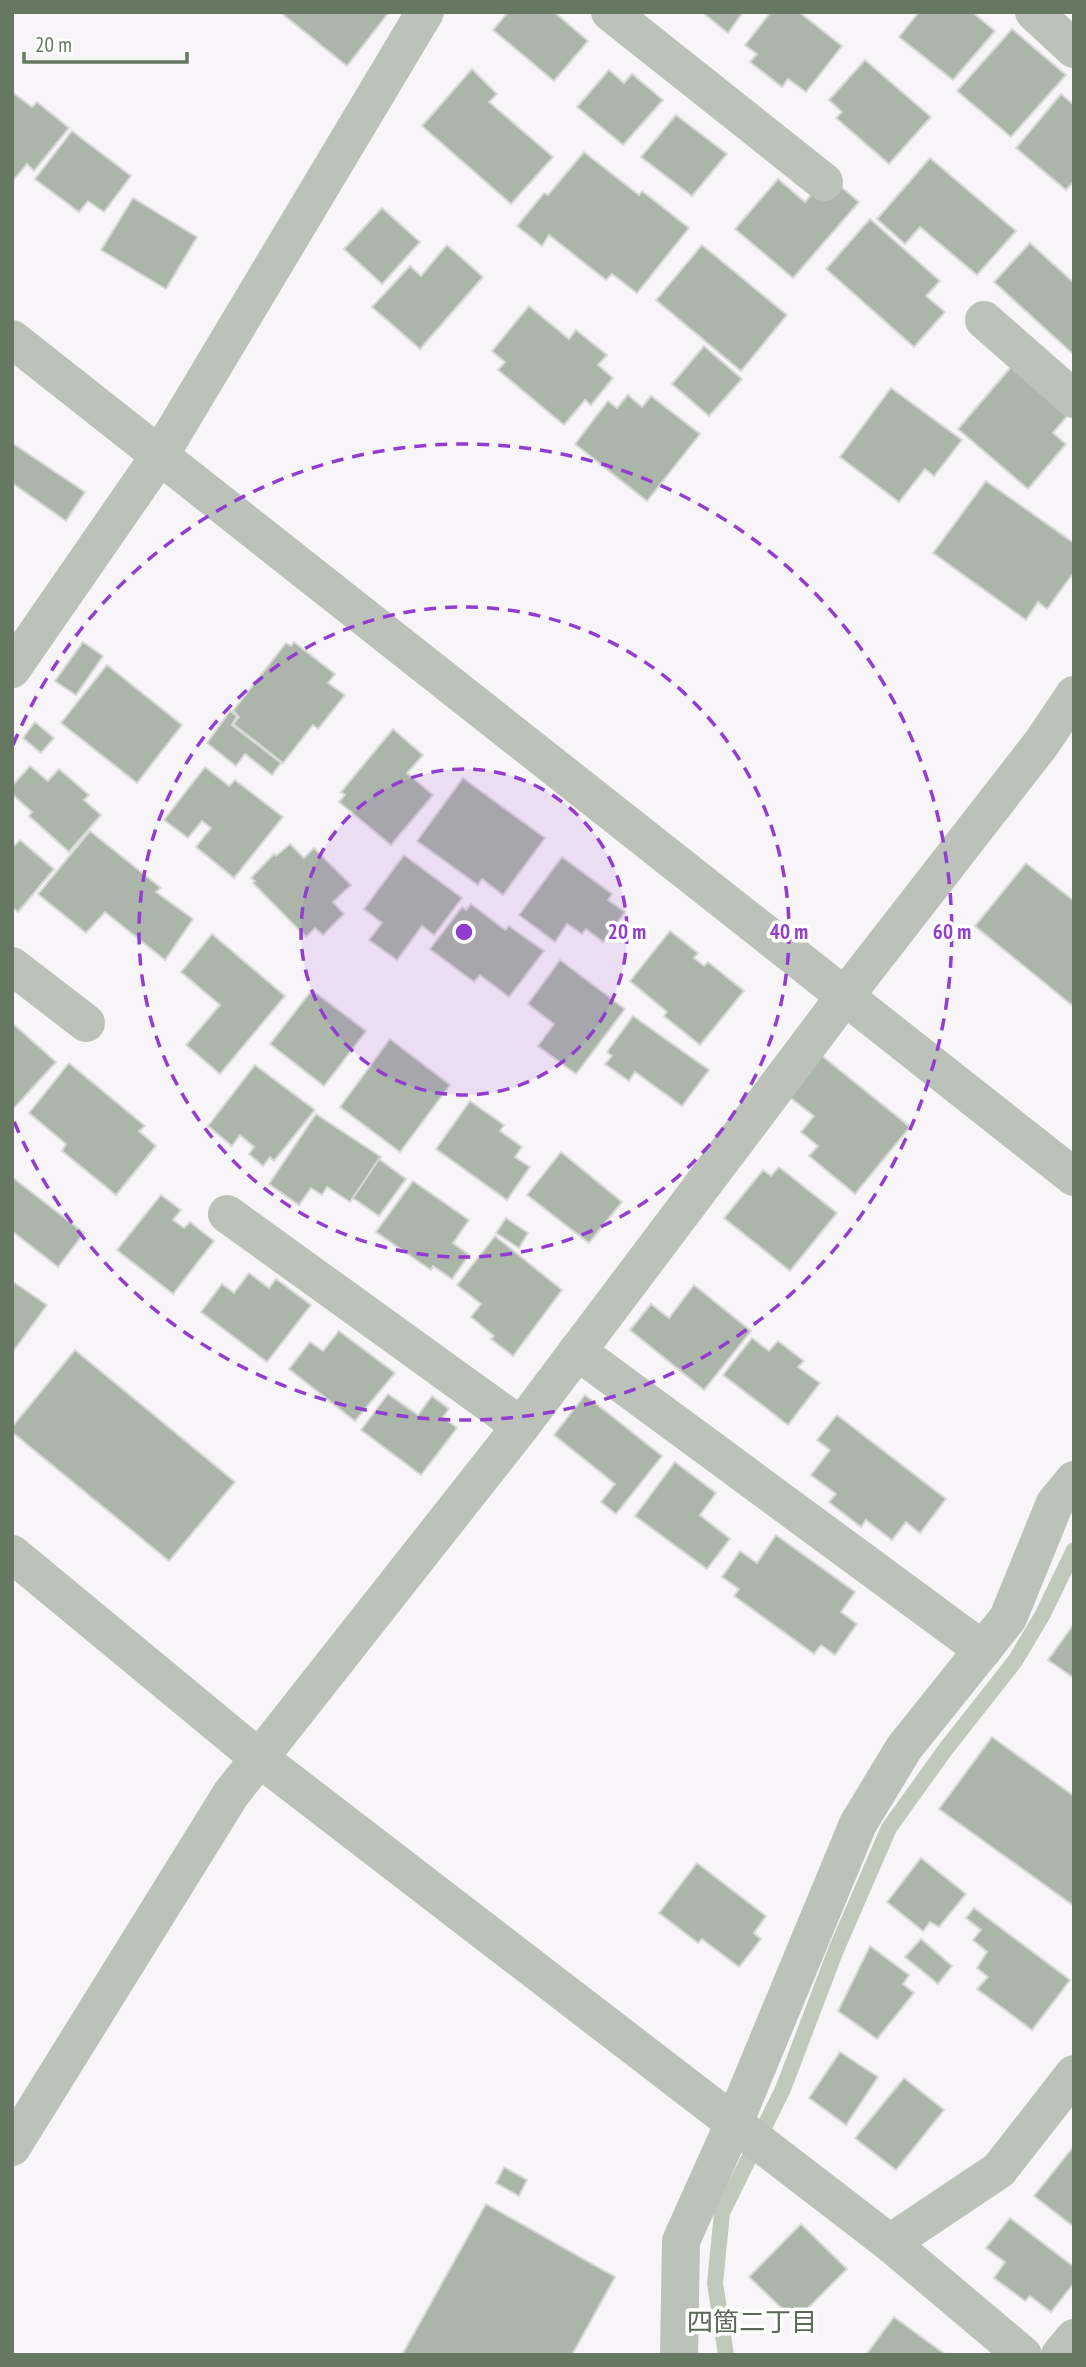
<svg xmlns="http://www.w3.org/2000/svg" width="1086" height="2367" font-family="'PT Sans Narrow','Noto Sans JP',sans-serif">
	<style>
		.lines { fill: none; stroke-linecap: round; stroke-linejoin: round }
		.stream { stroke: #c0c9bb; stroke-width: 16 }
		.building { fill: #abb5a9; stroke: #d9d8d9; stroke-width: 2 }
		.minor { stroke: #bcc2ba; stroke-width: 38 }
		.tertiary { stroke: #bcc2ba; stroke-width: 38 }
		.ring { fill: none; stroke: #923dd0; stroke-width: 3.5; stroke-dasharray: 12 9 }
		.labels { text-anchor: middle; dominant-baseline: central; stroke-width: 7; stroke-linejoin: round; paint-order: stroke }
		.neighbourhood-label { font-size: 26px; fill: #5b6957; stroke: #fff }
		.centre { fill: #923dd0; stroke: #fff; stroke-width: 3.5 }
		.ring-label { font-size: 21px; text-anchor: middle; font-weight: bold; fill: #923dd0; stroke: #fff; stroke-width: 7; stroke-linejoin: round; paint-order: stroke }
	</style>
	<rect width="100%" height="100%" fill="#f7f5f7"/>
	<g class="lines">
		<!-- stream -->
		<path class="stream" d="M 726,2355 L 715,2283 L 722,2213 L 783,2089 L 836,1950 L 889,1828 L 945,1750 L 1015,1661 L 1042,1616 L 1074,1550"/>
	</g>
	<!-- building -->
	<g class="building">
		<path d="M 280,12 L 389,12 L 347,66 Z"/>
		<path d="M 508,12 L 554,12 L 588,41 L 554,81 L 493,30 Z"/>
		<path d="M 702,12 L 743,12 L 728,33 Z"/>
		<path d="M 771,12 L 799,12 L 842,46 L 806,92 L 788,79 L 782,87 L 750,62 L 757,54 L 745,45 Z"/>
		<path d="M 919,12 L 972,12 L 995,31 L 953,80 L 899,37 Z"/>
		<path d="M 1012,29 L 1066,75 L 1011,137 L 957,91 Z"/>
		<path d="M 865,60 L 931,117 L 889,164 L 836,118 L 842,112 L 829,100 Z"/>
		<path d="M 472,69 L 497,94 L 489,102 L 553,157 L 511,204 L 422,126 Z"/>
		<path d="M 609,70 L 624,83 L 632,74 L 663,100 L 623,145 L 577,107 Z"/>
		<path d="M 12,92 L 32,107 L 37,102 L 69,128 L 34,171 L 27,164 L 12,182 Z"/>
		<path d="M 1061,94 L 1074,105 L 1074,181 L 1066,190 L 1016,148 Z"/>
		<path d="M 676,115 L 727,154 L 692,196 L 641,157 Z"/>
		<path d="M 72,131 L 131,176 L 104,212 L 88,201 L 79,212 L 35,179 Z"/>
		<path d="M 584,152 L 639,195 L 642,191 L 689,228 L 637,293 L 612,274 L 606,280 L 549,235 L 542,246 L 517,226 L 544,193 L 548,195 Z"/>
		<path d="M 930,158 L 1016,231 L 977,275 L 920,227 L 905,244 L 877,219 Z"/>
		<path d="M 778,179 L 805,202 L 818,187 L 839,185 L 859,202 L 793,278 L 735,229 Z"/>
		<path d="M 133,198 L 197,237 L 166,289 L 101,250 Z"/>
		<path d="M 382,208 L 420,242 L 382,284 L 344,249 Z"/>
		<path d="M 870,219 L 940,281 L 926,296 L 945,312 L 914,347 L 826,269 Z"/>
		<path d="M 1030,243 L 1074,283 L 1074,355 L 994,282 Z"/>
		<path d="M 447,245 L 483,277 L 420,349 L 372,307 L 410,266 L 421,276 Z"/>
		<path d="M 702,245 L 787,315 L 741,371 L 656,300 Z"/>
		<path d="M 529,306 L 569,339 L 576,330 L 607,355 L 598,365 L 613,378 L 591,405 L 585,400 L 564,425 L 498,370 L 505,362 L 492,351 Z"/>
		<path d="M 704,346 L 742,379 L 709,416 L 672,384 Z"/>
		<path d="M 1011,367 L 1068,415 L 1053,433 L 1066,444 L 1028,489 L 958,429 Z"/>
		<path d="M 891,388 L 962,440 L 934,476 L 925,469 L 899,502 L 840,457 Z"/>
		<path d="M 628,395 L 642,407 L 651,396 L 700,434 L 647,501 L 575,444 L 608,401 L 617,408 Z"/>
		<path d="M 12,443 L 85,492 L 66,521 L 12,483 Z"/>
		<path d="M 986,481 L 1074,543 L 1074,572 L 1047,609 L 1038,602 L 1026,620 L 933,553 Z"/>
		<path d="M 83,642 L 103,656 L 76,695 L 55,681 Z"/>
		<path d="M 294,642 L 335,674 L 328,683 L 345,695 L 318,729 L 313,725 L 283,763 L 233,724 L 239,717 L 233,711 L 286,643 L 291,646 Z"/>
		<path d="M 107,665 L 182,725 L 137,783 L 61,723 Z"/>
		<path d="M 230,711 L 237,716 L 232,725 L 281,763 L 272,775 L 245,754 L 236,766 L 207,743 Z"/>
		<path d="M 35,722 L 54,738 L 41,753 L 23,738 Z"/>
		<path d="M 393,729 L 423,755 L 407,773 L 433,795 L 391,845 L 339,802 L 345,795 L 341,792 Z"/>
		<path d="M 30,766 L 48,781 L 59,769 L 89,795 L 84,800 L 101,815 L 69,852 L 29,816 L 32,812 L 12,794 L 12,786 Z"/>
		<path d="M 205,767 L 229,786 L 235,780 L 283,817 L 234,878 L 196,847 L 211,828 L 202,821 L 188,838 L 164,820 Z"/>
		<path d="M 463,778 L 545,838 L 503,895 L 482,879 L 478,885 L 417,841 Z"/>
		<path d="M 90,831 L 161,888 L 156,892 L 193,919 L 165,960 L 105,912 L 86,933 L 38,894 Z"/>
		<path d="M 20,840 L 54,869 L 18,912 L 12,907 L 12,843 L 15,845 Z"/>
		<path d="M 290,844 L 304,858 L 314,848 L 351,885 L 333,902 L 344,914 L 323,935 L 315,928 L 306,937 L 253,883 L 255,881 L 251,878 L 274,854 L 276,856 Z"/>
		<path d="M 404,855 L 462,898 L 434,935 L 422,926 L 397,960 L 369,940 L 382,923 L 364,909 Z"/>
		<path d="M 562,857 L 612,894 L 608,900 L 625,912 L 603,942 L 586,929 L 582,934 L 567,924 L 555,942 L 519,915 Z"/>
		<path d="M 1026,863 L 1074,901 L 1074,1007 L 975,926 Z"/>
		<path d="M 471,904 L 505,930 L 509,926 L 544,951 L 509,997 L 480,975 L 474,982 L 430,949 L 462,907 L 466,910 Z"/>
		<path d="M 670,931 L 698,953 L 694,958 L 704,966 L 708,962 L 744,991 L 700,1045 L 664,1016 L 667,1012 L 630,981 Z"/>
		<path d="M 212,934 L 285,996 L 220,1074 L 186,1045 L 220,1005 L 181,972 Z"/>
		<path d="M 560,960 L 625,1009 L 576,1074 L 538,1046 L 554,1024 L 528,1004 Z"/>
		<path d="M 312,990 L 366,1031 L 324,1086 L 270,1044 Z"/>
		<path d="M 633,1016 L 709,1070 L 682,1106 L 635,1072 L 629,1081 L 605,1064 L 612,1056 L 607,1052 Z"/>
		<path d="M 12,1023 L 56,1062 L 15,1107 L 12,1105 Z"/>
		<path d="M 390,1039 L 450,1085 L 400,1152 L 340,1107 Z"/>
		<path d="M 821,1055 L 910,1127 L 855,1194 L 809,1156 L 818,1146 L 801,1132 L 814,1116 L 788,1096 Z"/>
		<path d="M 69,1063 L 145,1126 L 139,1131 L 156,1146 L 116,1195 L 62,1151 L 66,1144 L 29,1113 Z"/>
		<path d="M 255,1065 L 315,1110 L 274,1161 L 270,1157 L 263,1166 L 249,1154 L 254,1147 L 240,1135 L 232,1146 L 208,1126 Z"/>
		<path d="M 470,1101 L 504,1125 L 500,1131 L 522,1147 L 515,1157 L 530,1167 L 507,1200 L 436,1149 Z"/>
		<path d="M 316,1114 L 381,1157 L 350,1202 L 327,1187 L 322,1195 L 311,1188 L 299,1205 L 269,1184 Z"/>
		<path d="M 561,1152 L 622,1202 L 589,1243 L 527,1195 Z"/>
		<path d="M 379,1159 L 406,1179 L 379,1216 L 353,1198 Z"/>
		<path d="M 779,1167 L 837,1213 L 790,1271 L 724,1218 L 763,1170 L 771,1176 Z"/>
		<path d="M 12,1177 L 84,1233 L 58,1267 L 12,1231 Z"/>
		<path d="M 413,1181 L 469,1220 L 453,1243 L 469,1255 L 452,1279 L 433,1266 L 431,1270 L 376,1232 Z"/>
		<path d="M 161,1195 L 181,1210 L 173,1220 L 184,1228 L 190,1222 L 214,1241 L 173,1294 L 117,1250 Z"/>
		<path d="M 506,1218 L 528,1233 L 519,1248 L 496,1233 Z"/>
		<path d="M 495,1236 L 562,1290 L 513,1356 L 491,1339 L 494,1336 L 471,1317 L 481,1304 L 457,1285 Z"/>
		<path d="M 249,1273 L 269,1288 L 276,1279 L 311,1305 L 267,1362 L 201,1312 L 222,1284 L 234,1293 Z"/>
		<path d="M 12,1281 L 47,1305 L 12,1353 Z"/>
		<path d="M 694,1285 L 751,1331 L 704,1390 L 630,1330 L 651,1304 L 669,1318 Z"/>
		<path d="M 339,1331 L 395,1373 L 355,1421 L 289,1369 L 310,1342 L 323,1351 Z"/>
		<path d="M 752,1338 L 769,1351 L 778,1341 L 804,1361 L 798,1367 L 820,1383 L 788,1425 L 723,1375 Z"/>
		<path d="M 75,1350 L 235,1482 L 169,1561 L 12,1432 L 12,1427 Z"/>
		<path d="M 388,1394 L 418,1415 L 432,1396 L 449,1409 L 443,1417 L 457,1428 L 421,1475 L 361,1430 Z"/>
		<path d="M 585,1395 L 662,1456 L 616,1514 L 601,1502 L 615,1484 L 554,1435 Z"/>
		<path d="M 837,1415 L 946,1499 L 920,1533 L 906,1522 L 892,1540 L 866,1520 L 861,1527 L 829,1502 L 836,1494 L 811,1475 L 830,1450 L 817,1440 Z"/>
		<path d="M 675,1462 L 716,1493 L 700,1515 L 730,1539 L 707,1569 L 635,1516 Z"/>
		<path d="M 776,1535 L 855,1592 L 841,1612 L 857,1624 L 835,1655 L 821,1645 L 814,1654 L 734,1596 L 739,1589 L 722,1577 L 740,1551 L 757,1563 Z"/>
		<path d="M 1074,1624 L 1074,1678 L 1048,1660 Z"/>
		<path d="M 992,1737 L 1074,1796 L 1074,1906 L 939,1809 Z"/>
		<path d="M 921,1858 L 966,1894 L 939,1927 L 930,1922 L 923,1931 L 887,1902 Z"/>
		<path d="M 697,1863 L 766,1916 L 754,1933 L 761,1939 L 739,1967 L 702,1939 L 698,1943 L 659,1913 Z"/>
		<path d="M 974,1908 L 1070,1980 L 1032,2030 L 977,1989 L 988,1977 L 977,1968 L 987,1952 L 973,1940 L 981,1930 L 966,1918 Z"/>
		<path d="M 921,1939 L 952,1966 L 938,1984 L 905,1957 Z"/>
		<path d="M 870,1946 L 909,1975 L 903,1984 L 914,1993 L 877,2039 L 838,2011 Z"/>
		<path d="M 840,2052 L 878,2077 L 846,2125 L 809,2098 Z"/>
		<path d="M 904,2078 L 944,2110 L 896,2170 L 855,2138 Z"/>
		<path d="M 1074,2146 L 1074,2227 L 1034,2196 Z"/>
		<path d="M 504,2167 L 527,2180 L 519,2196 L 496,2183 Z"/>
		<path d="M 486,2204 L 615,2277 L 572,2355 L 402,2355 Z"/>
		<path d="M 1010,2218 L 1074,2267 L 1074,2283 L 1051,2312 L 1030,2296 L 1025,2301 L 994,2278 L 1005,2262 L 986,2248 Z"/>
		<path d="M 801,2224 L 847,2269 L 795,2321 L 749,2277 Z"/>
		<path d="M 894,2317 L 946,2355 L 866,2355 Z"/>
	</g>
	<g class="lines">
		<!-- minor -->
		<g class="minor">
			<path d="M 610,12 L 824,182"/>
			<path d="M 1034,12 L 1074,49"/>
			<path d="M 984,320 L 1074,399"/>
			<path d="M 12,669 L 160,455 L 425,12"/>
			<path d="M 12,966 L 86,1023"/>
			<path d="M 227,1214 L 521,1426"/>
			<path d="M 577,1351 L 983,1650"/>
			<path d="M 12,1554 L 259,1758 L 890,2243 L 1023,2355"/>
			<path d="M 12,2147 L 231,1794 L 521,1426 L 845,996 L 1041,744 L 1074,695"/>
			<path d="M 890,2243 L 999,2170 L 1074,2074"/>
			<path d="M 679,2355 L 681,2241 L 734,2123 L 858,1824 L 904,1748 L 1008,1618 L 1055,1503 L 1074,1480"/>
			<path d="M 1060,2355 L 1074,2338"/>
		</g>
		<!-- tertiary -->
		<path class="tertiary" d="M 12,339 L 1074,1177"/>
	</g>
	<!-- distance rings -->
	<circle cx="464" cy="932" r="163" fill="#923dd0" fill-opacity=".12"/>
	<g class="ring">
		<circle cx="464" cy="932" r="163"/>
		<circle cx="464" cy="932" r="325"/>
		<path d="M13 745A488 488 0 1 1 13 1119"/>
	</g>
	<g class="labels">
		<!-- neighbourhood labels -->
		<g class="neighbourhood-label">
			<text x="752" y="2321">四箇二丁目</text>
		</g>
	</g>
	<circle cx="464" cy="932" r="10" class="centre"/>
	<g class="ring-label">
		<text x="627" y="939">20 m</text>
		<text x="789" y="939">40 m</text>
		<text x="952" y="939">60 m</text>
	</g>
	<!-- border -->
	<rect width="1086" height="2367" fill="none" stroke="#667861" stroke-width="28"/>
	<!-- scale -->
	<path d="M24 52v10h163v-10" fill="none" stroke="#667861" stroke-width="3.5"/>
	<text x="35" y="52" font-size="21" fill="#667861" stroke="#ffffff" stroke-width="5" paint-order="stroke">20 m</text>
</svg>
